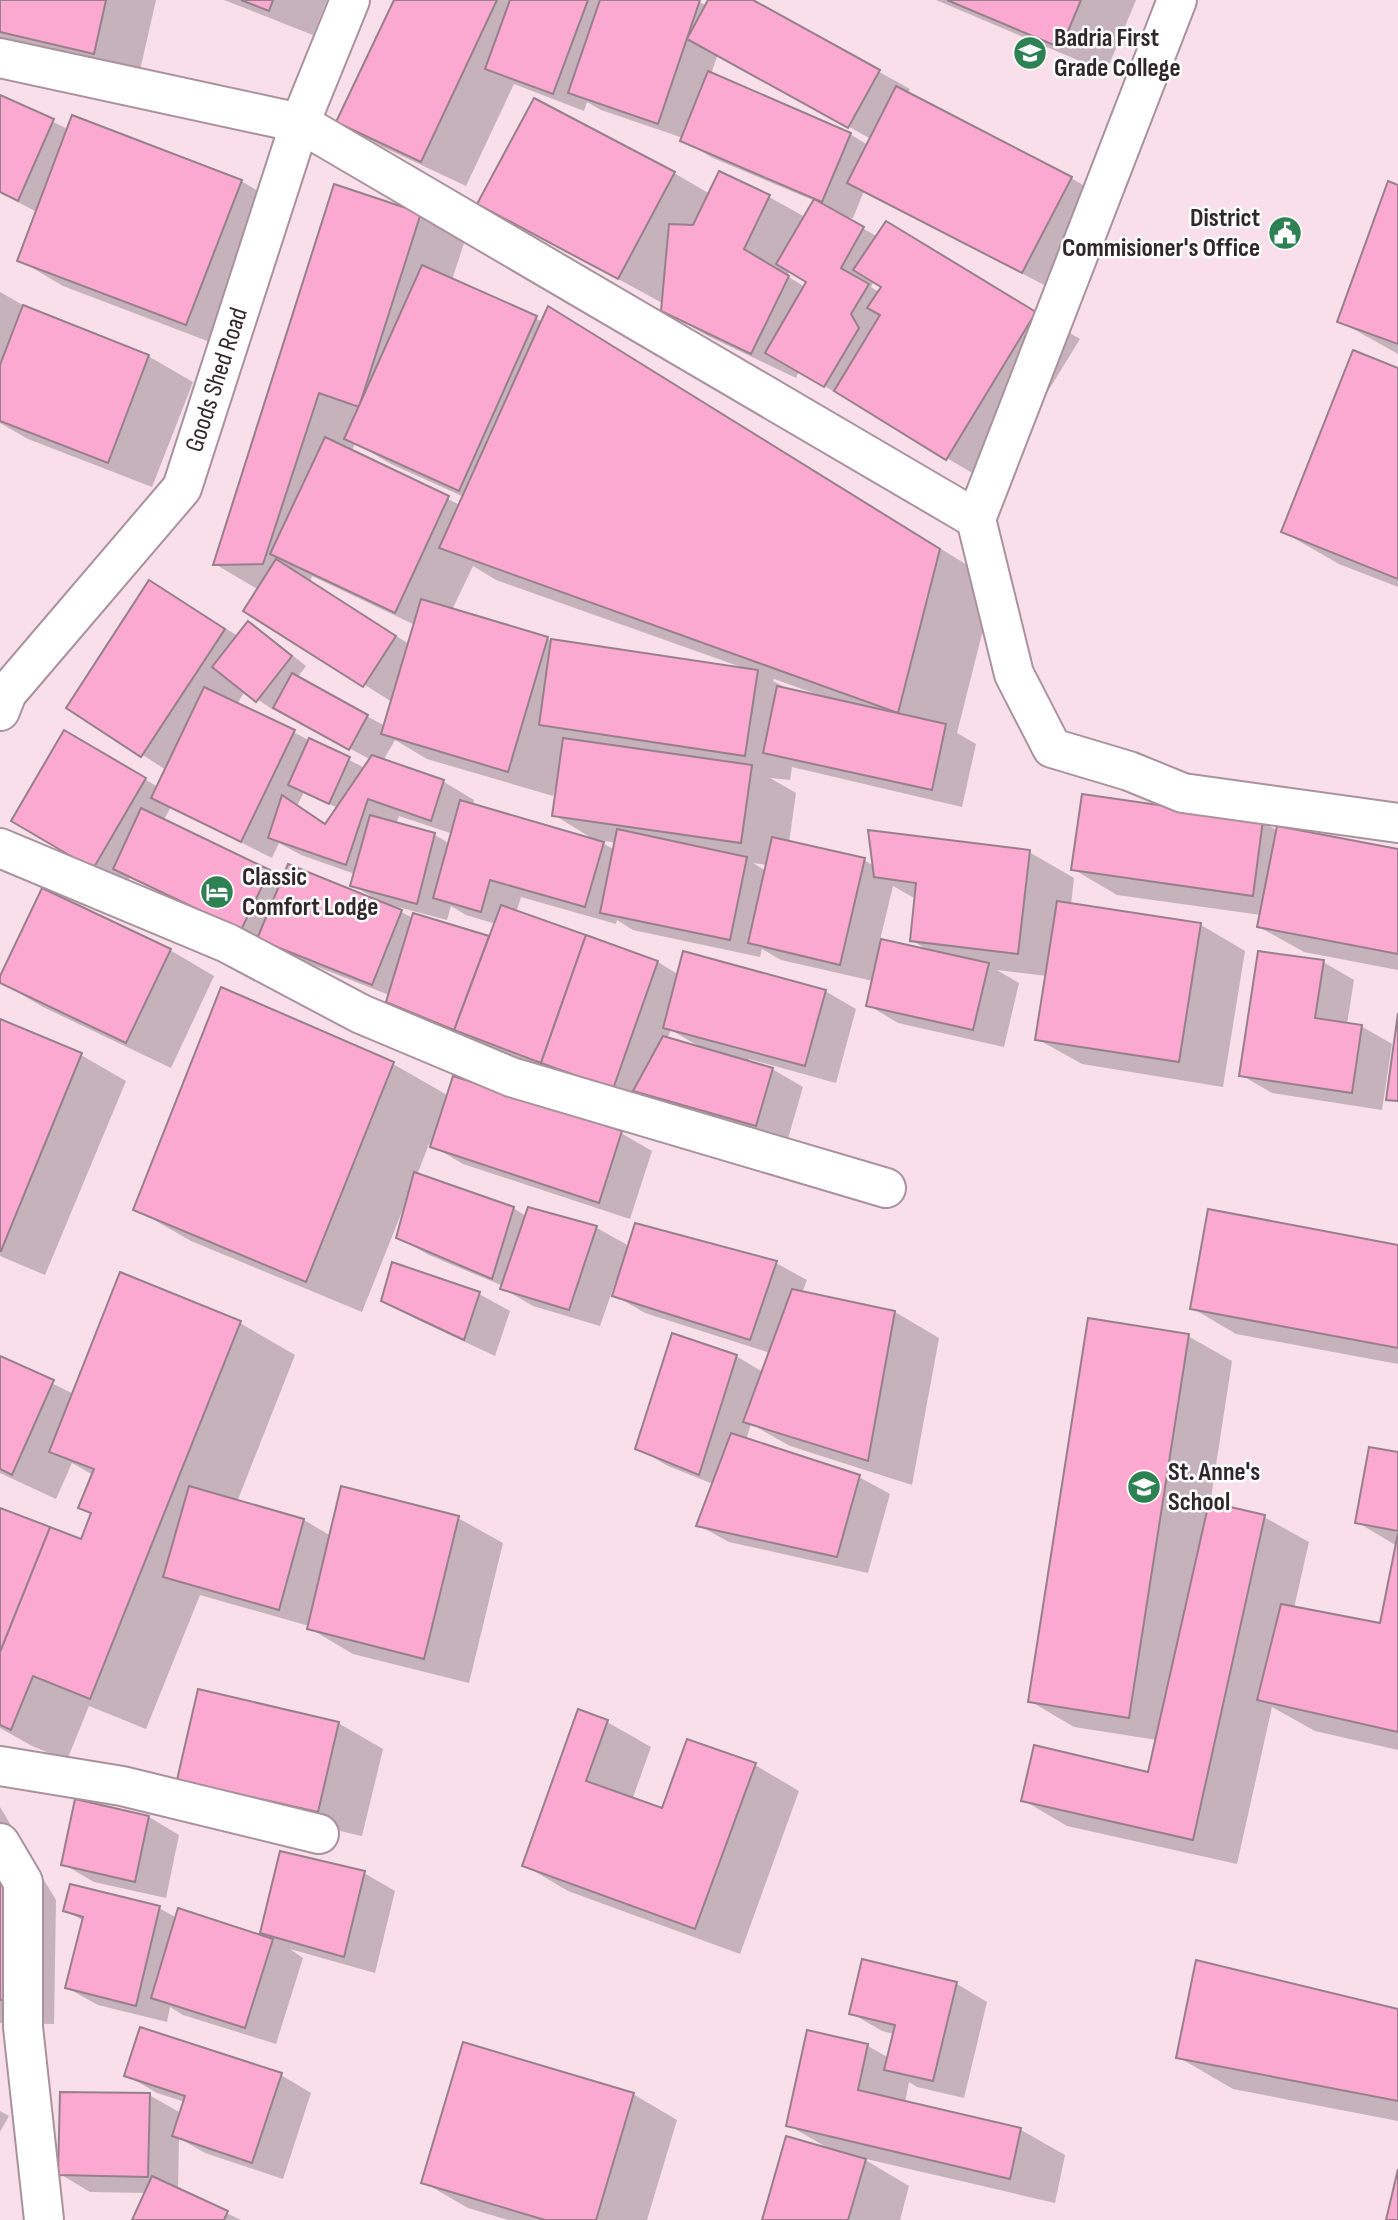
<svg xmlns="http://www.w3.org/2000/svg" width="1398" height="2220" font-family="'Sofia Sans Condensed',sans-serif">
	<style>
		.shadow { fill: #0003; fill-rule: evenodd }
		.building { fill: #fba9d0; stroke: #97808b; stroke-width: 2 }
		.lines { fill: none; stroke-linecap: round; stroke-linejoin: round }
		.minor-casing { stroke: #aa929c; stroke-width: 42 }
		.minor { stroke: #fff; stroke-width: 38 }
		.labels { text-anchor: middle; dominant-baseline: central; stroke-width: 5; stroke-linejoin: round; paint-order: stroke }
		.poi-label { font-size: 26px; font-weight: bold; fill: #31272b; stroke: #fff; text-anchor: start }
		.street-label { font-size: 26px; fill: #31272b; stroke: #fff }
	</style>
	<rect width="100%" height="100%" fill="#f8dfea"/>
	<!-- shadow -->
	<g class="shadow">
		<path d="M 0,0 L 156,0 L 138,79 L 0,46 Z"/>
		<path d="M 224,0 L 327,0 L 313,35 Z"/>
		<path d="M 396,0 L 696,0 L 707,6 L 710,0 L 749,0 L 910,89 L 907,94 L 1071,178 L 1115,204 L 1067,297 L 864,191 L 853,218 L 843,217 L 878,237 L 931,249 L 1080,339 L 991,484 L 799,371 L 796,378 L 708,336 L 663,310 L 664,304 L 479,203 L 674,173 L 710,194 L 720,173 L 769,197 L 805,217 L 815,201 L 713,158 L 682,140 L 683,138 L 601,110 L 587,102 L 584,111 L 514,84 L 466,186 L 383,147 L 338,122 ZM 718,54 L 871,139 L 868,145 L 850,134 L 711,74 ZM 790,270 L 809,281 L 805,287 L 787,276 ZM 874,281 L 883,286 L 879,292 L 871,287 Z"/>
		<path d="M 936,0 L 1136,0 L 1106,72 Z"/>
		<path d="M 0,97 L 68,129 L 241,181 L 285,207 L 231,350 L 63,286 L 19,260 L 37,212 L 0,193 Z"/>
		<path d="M 1398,187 L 1398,354 L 1339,321 Z"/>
		<path d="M 420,214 L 465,240 L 452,280 L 543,322 L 549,309 L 995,582 L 957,733 L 976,744 L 962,807 L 792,767 L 790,780 L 770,778 L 796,793 L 789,843 L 864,860 L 874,866 L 1029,852 L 1074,878 L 1071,905 L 1201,925 L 1245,951 L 1223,1087 L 1082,1064 L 1037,1039 L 1047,976 L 997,970 L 1019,983 L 1004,1047 L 898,1023 L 868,1005 L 873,981 L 781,960 L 762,949 L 760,957 L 633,930 L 617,920 L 616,924 L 521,897 L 516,913 L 658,962 L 679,975 L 825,991 L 856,1009 L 836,1083 L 749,1059 L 748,1062 L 772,1069 L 803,1087 L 787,1142 L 574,1080 L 419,1019 L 388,1001 L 389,995 L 290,956 L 130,877 L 125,886 L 13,820 L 65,733 L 158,787 L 166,770 L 68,707 L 149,582 L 238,636 L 248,623 L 263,632 L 306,666 L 297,678 L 385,726 L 392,702 L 246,610 L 259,590 L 215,564 ZM 355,443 L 391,464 L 464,497 L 460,505 L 352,452 ZM 473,566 L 496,580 L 741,667 L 741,669 L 551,640 L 452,610 ZM 312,576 L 415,625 L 409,644 L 310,582 ZM 774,679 L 819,695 L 818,697 L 792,691 L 773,681 ZM 245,691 L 272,709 L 274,707 L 371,760 L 365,768 L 237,704 ZM 395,740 L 427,759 L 553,796 L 556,785 L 558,786 L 554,815 L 598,842 L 473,805 L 474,800 L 444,782 L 383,761 ZM 304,792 L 338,808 L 327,824 L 297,806 ZM 171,807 L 272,858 L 279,843 L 301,855 L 355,874 L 352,885 L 376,899 L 375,901 L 283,879 L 163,821 ZM 399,816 L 453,834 L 450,844 L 435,835 L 396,824 ZM 599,840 L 616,843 L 615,850 L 599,841 ZM 753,863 L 768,865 L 766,871 ZM 893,886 L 916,899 L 911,940 L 931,952 L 880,940 ZM 394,906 L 447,920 L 451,906 L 466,915 L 496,924 L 490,939 L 414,915 L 413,918 L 393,908 ZM 671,1030 L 700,1047 L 667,1039 Z"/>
		<path d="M 0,292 L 35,312 L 148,356 L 193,382 L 152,487 L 28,439 L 0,423 Z"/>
		<path d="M 1398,370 L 1398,587 L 1339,564 L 1283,532 Z"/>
		<path d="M 1263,822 L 1278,831 L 1398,850 L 1398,970 L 1304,952 L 1259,927 L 1261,915 L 1117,895 L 1073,869 Z"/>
		<path d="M 170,950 L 214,976 L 171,1068 L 43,1007 L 0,982 L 0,980 Z"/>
		<path d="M 1323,962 L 1354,980 L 1347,1024 L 1361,1026 L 1392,1044 L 1382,1110 L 1272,1093 L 1241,1075 Z"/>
		<path d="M 0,1021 L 81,1055 L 126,1081 L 45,1275 L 0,1256 Z"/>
		<path d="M 393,1064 L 449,1096 L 621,1133 L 652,1151 L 630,1219 L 463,1164 L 429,1144 L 417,1175 L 513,1208 L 526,1216 L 529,1209 L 597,1228 L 629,1246 L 776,1263 L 807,1280 L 802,1293 L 895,1312 L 939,1338 L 912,1485 L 790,1446 L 751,1424 L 746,1440 L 859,1477 L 890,1494 L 868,1573 L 729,1542 L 698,1525 L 713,1484 L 668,1466 L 637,1448 L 736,1356 L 763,1372 L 770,1353 L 645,1313 L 614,1295 L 618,1284 L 615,1283 L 600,1326 L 533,1306 L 502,1288 L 503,1286 L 429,1255 L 398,1237 L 406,1210 L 403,1209 L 362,1312 L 191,1241 L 135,1209 Z"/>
		<path d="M 1398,1246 L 1398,1364 L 1236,1334 L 1192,1308 Z"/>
		<path d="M 479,1294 L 510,1311 L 495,1356 L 414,1318 L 383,1300 Z"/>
		<path d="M 240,1323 L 295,1355 L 237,1502 L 304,1520 L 331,1536 L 458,1518 L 503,1543 L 469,1683 L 353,1654 L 309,1628 L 309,1626 L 200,1595 L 146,1729 L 89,1706 L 67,1760 L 32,1746 L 0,1728 L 0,1510 L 82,1542 L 92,1515 L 80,1508 L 93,1475 L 72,1463 L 56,1499 L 0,1473 L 0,1358 L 74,1394 Z"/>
		<path d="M 1188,1336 L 1232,1361 L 1210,1504 L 1264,1517 L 1309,1542 L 1294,1608 L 1382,1625 L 1397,1546 L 1357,1522 L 1398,1454 L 1398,1750 L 1315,1731 L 1272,1707 L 1237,1864 L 1067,1826 L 1023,1800 L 1150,1774 L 1157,1740 L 1074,1727 L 1030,1701 Z"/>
		<path d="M 607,1722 L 651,1747 L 632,1800 L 663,1810 L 755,1765 L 799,1791 L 740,1954 L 568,1891 L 524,1865 Z"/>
		<path d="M 338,1723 L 383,1749 L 362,1836 L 223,1804 L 179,1779 Z"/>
		<path d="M 0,1807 L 56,1900 L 54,2024 L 0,2023 L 0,2001 L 19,2002 L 0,1998 Z"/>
		<path d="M 149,1817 L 179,1835 L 166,1898 L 94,1882 L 63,1864 Z"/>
		<path d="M 364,1873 L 395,1891 L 375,1973 L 290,1949 L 303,1958 L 276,2044 L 183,2015 L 170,2007 L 167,2022 L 98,2005 L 67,1988 L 84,1921 L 65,1910 L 159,1908 L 177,1918 L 179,1911 L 275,1941 L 262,1932 Z"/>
		<path d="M 863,1961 L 957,1984 L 987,2002 L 964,2098 L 917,2087 L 909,2082 L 905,2102 L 1021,2130 L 1065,2155 L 1055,2203 L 862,2158 L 909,2186 L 900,2220 L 764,2220 L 828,2148 L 788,2125 L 808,2032 L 868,2046 L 889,2058 L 894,2034 L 882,2031 L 851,2013 Z"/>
		<path d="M 1398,2011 L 1398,2121 L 1233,2089 L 1178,2057 Z"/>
		<path d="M 126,2075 L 281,2075 L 311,2093 L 283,2179 L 205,2153 L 179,2138 L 178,2190 L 241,2220 L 134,2220 L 147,2193 L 90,2192 L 60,2174 L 149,2095 L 181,2113 L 185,2102 L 157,2093 Z"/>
		<path d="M 633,2094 L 677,2120 L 647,2220 L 508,2220 L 468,2208 L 423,2182 Z"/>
		<path d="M 0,2111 L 9,2116 L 0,2132 Z"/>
	</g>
	<!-- building -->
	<g class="building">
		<path d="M 0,0 L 106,0 L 94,54 L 0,32 Z"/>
		<path d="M 241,0 L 273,0 L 269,11 Z"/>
		<path d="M 394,0 L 497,0 L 421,162 L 336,122 Z"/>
		<path d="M 510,0 L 588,0 L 553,94 L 485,69 Z"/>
		<path d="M 600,0 L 700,0 L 658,124 L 568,93 Z"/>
		<path d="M 708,0 L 753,0 L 880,70 L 848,128 L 687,39 Z"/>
		<path d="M 947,0 L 1081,0 L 1061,48 Z"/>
		<path d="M 708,71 L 851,133 L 822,202 L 680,141 Z"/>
		<path d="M 896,86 L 1072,177 L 1022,273 L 847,183 Z"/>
		<path d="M 0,95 L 54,119 L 18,201 L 0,192 Z"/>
		<path d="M 534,98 L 675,172 L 618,279 L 477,204 Z"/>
		<path d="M 72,115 L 242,180 L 186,325 L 17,261 Z"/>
		<path d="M 719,171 L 770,195 L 744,249 L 789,276 L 751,354 L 661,311 L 669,224 L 693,225 Z"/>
		<path d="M 1388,181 L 1398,185 L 1398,344 L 1337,322 Z"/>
		<path d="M 334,184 L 421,213 L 359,407 L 319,393 L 263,564 L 213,565 Z"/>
		<path d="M 814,199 L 864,227 L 841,268 L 869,284 L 851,314 L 859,328 L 824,387 L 765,353 L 806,282 L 776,264 Z"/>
		<path d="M 886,221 L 1036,312 L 946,460 L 834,391 L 880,315 L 867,308 L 881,287 L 853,270 Z"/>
		<path d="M 422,265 L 537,316 L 459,491 L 344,439 Z"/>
		<path d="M 23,305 L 149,355 L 108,463 L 0,421 L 0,365 Z"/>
		<path d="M 548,306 L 940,549 L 898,713 L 439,548 Z"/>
		<path d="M 1353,350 L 1398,368 L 1398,579 L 1281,532 Z"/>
		<path d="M 325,437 L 449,496 L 395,613 L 270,554 Z"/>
		<path d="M 276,559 L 396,636 L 363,687 L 243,611 Z"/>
		<path d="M 149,580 L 225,629 L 141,757 L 66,708 Z"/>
		<path d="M 421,599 L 548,637 L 508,772 L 381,734 Z"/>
		<path d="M 248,621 L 292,656 L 256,702 L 212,667 Z"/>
		<path d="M 551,639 L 758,670 L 745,756 L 539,725 Z"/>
		<path d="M 292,673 L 368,715 L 349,750 L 273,708 Z"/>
		<path d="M 777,686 L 946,724 L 932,790 L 763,753 Z"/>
		<path d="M 204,687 L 295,730 L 241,842 L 151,798 Z"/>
		<path d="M 64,730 L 146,778 L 93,869 L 11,821 Z"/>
		<path d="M 309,738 L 350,757 L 329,804 L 288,785 Z"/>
		<path d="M 563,738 L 752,765 L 741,843 L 552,816 Z"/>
		<path d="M 372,755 L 444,780 L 431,821 L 368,799 L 346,865 L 268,838 L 282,795 L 325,824 Z"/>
		<path d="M 1082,794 L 1263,820 L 1253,896 L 1071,870 Z"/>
		<path d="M 460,800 L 604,842 L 585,907 L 490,880 L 481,912 L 433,898 Z"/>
		<path d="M 141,808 L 270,870 L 241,930 L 113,869 Z"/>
		<path d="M 370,815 L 435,833 L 417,904 L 350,886 Z"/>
		<path d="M 1277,826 L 1398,849 L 1398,954 L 1257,927 Z"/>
		<path d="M 617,829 L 747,857 L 730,940 L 600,913 Z"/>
		<path d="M 868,830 L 1030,850 L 1018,954 L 910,941 L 916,883 L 874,877 Z"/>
		<path d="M 772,837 L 865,858 L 840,965 L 748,943 Z"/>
		<path d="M 288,864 L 402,910 L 372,985 L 257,939 Z"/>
		<path d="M 42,888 L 171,949 L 126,1043 L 0,983 L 0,976 Z"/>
		<path d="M 1057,901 L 1201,923 L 1179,1062 L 1035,1040 Z"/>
		<path d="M 501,905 L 586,935 L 541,1063 L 454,1030 Z"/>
		<path d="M 413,913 L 489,936 L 454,1030 L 386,1002 Z"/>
		<path d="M 586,935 L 658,961 L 613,1089 L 541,1063 Z"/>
		<path d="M 881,939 L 989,963 L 973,1030 L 866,1006 Z"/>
		<path d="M 683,951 L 826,990 L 805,1066 L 663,1028 Z"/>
		<path d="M 1258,951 L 1324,960 L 1315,1018 L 1362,1025 L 1352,1093 L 1239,1076 Z"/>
		<path d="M 221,987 L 394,1062 L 306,1282 L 133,1210 Z"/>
		<path d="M 1398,1013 L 1398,1101 L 1386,1100 Z"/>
		<path d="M 0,1019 L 82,1053 L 1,1251 L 0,1251 Z"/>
		<path d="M 663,1036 L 773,1068 L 756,1126 L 633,1091 Z"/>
		<path d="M 453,1076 L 622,1131 L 599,1203 L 430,1147 Z"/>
		<path d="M 414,1172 L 514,1207 L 492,1279 L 396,1238 Z"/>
		<path d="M 528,1207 L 597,1226 L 569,1310 L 500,1289 Z"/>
		<path d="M 1208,1209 L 1398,1245 L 1398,1348 L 1190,1309 Z"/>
		<path d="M 635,1223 L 777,1261 L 750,1340 L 612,1296 Z"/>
		<path d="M 392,1262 L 480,1292 L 464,1340 L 381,1301 Z"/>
		<path d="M 120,1272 L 241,1321 L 90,1699 L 33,1676 L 11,1730 L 0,1725 L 0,1652 L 50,1527 L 81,1539 L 91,1513 L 78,1508 L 94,1469 L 49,1452 Z"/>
		<path d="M 792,1289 L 895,1311 L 868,1461 L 743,1422 Z"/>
		<path d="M 1088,1318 L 1189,1334 L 1129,1718 L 1028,1702 Z"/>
		<path d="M 672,1333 L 737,1355 L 699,1475 L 635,1449 Z"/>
		<path d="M 0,1356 L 54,1380 L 12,1475 L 0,1469 Z"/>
		<path d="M 731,1433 L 860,1475 L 837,1557 L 696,1526 Z"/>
		<path d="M 1369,1447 L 1398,1452 L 1398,1531 L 1355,1523 Z"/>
		<path d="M 189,1486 L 304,1519 L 279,1610 L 163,1577 Z"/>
		<path d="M 341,1486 L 459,1516 L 424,1659 L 307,1629 Z"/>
		<path d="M 1209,1502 L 1265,1515 L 1193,1840 L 1021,1801 L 1034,1745 L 1148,1772 Z"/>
		<path d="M 0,1508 L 50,1527 L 0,1652 Z"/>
		<path d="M 1398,1533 L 1398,1732 L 1257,1700 L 1281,1604 L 1380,1623 Z"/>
		<path d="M 198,1689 L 339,1722 L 318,1812 L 177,1780 Z"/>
		<path d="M 578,1709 L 608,1720 L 586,1781 L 662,1808 L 687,1739 L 756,1763 L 695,1929 L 522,1866 Z"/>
		<path d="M 75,1799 L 149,1816 L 135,1882 L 61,1865 Z"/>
		<path d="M 280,1851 L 365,1871 L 344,1957 L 260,1933 Z"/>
		<path d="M 0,1853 L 12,1873 L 10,2000 L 0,2000 Z"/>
		<path d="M 70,1884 L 160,1906 L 136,2006 L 65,1988 L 83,1917 L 63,1911 Z"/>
		<path d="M 178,1908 L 273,1939 L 245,2028 L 151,1998 Z"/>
		<path d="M 862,1959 L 957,1982 L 933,2081 L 884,2070 L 895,2025 L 849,2014 Z"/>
		<path d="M 1196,1960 L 1398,2009 L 1398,2101 L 1176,2058 Z"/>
		<path d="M 140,2027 L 282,2073 L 252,2163 L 172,2136 L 185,2096 L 124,2076 Z"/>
		<path d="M 807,2030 L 868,2044 L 858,2090 L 1021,2128 L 1010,2179 L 786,2126 Z"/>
		<path d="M 463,2042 L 634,2093 L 596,2220 L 545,2220 L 421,2183 Z"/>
		<path d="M 60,2092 L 150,2093 L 148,2177 L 58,2175 Z"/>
		<path d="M 786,2136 L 866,2159 L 848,2220 L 762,2220 Z"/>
		<path d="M 1398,2169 L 1398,2220 L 1386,2220 Z"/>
		<path d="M 152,2176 L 228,2211 L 224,2220 L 132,2220 Z"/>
	</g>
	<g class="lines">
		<!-- minor casing -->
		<g class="minor-casing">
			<g id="minor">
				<path d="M 0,58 L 300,123 L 976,519 L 1014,674 L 1052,748 L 1129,771 L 1183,793 L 1398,823"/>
				<path d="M 976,519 L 1177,0"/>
				<path d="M 0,711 L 7,693 L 182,488 L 300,123 L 350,0"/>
				<path d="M 0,848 L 227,943 L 361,1014 L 511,1077 L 886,1188"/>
				<path d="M 0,1766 L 122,1786 L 319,1834"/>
				<path d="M 0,1843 L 23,1882 L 23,2027 L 44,2220"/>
			</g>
		</g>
		<!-- minor -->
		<use href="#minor" class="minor"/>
	</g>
	<!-- icons -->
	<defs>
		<g id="university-disc" transform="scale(1.75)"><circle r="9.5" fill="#2d8153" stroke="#fff"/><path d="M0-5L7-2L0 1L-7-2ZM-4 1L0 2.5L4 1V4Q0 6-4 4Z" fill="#fff"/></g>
		<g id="civic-disc" transform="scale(1.75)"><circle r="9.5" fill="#2d8153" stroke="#fff"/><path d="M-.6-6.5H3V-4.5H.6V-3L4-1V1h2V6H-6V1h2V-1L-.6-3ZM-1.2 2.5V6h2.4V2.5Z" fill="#fff"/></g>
		<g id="hotel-disc" transform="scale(1.75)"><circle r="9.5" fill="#2d8153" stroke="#fff"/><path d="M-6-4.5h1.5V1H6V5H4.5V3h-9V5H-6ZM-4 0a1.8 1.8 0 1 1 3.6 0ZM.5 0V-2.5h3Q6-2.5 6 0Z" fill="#fff"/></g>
		<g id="school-disc" transform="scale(1.75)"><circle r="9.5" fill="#2d8153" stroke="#fff"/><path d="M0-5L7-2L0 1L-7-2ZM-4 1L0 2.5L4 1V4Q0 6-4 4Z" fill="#fff"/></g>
	</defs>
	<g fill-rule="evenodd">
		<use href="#university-disc" x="1030" y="53"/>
		<use href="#civic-disc" x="1285" y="233"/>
		<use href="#hotel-disc" x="217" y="892"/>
		<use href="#school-disc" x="1144" y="1487"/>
	</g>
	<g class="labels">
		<!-- poi labels -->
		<g class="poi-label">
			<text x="1054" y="38">Badria First<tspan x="1054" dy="30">Grade College</tspan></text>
			<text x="1260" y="218" text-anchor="end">District<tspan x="1260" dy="30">Commisioner's Office</tspan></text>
			<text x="242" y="877">Classic<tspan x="242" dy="30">Comfort Lodge</tspan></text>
			<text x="1168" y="1472">St. Anne's<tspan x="1168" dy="30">School</tspan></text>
		</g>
		<!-- street labels -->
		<g class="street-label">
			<text transform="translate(217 380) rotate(-72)">Goods Shed Road</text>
		</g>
	</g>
</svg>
